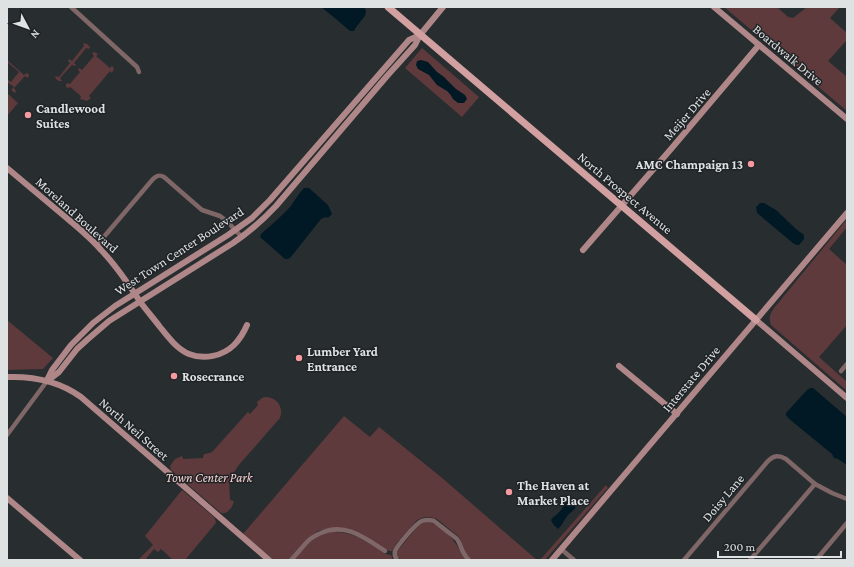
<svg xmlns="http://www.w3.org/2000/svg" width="854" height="567" font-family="'Crimson Pro',serif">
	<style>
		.green { fill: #5e3a3c }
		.water { fill: #001925 }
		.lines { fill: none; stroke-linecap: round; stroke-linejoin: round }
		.street { stroke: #7f6667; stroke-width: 4.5 }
		.secondary { stroke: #af8788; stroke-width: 6 }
		.primary { stroke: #d3a0a2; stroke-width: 7 }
		.poi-dot { fill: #f49aa0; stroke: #1f2325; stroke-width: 1.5 }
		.labels { text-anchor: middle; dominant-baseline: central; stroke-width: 3; stroke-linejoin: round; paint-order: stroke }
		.street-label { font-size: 13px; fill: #dfe2e3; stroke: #1f2325 }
		.poi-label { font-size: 13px; font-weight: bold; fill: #dfe2e3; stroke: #1f2325; text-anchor: start }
		.park-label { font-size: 13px; font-style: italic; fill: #f6d2d3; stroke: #1f2325 }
	</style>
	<rect width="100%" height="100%" fill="#282d2f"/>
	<!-- green -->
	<g class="green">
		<path d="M 724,7 L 777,7 L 788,17 L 793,18 L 807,7 L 840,7 L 830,18 L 847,33 L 847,40 L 828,61 L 847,77 L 847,111 Z"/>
		<path d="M 83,43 L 87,44 L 90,47 L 89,49 L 86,48 L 74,63 L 76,65 L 75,66 L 72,65 L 60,78 L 62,81 L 59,81 L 56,79 L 55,76 L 59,77 L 70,63 L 68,61 L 69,59 L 72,61 L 84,46 Z"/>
		<path d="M 422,48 L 479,97 L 462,117 L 405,68 Z"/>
		<path d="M 94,52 L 98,54 L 96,56 L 110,68 L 112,66 L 113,67 L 114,69 L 112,73 L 110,71 L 89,96 L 91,98 L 87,101 L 80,99 L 81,96 L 70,87 L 68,88 L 66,87 L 66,85 L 67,83 L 70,84 L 80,72 L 78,70 L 79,68 L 82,70 L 94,56 L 92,53 Z"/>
		<path d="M 7,60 L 24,75 L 27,73 L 29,75 L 28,78 L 25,76 L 14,88 L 16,91 L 15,93 L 11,90 L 14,87 L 7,82 L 7,79 L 11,82 L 19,72 L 7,62 Z"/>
		<path d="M 7,93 L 18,103 L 7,116 Z"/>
		<path d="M 847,219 L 847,227 L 829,249 L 847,265 L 847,325 L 819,357 L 847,382 L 847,391 L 771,325 C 767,316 773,309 779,302 Z"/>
		<path d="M 7,320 L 53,358 L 43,369 L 7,370 Z"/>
		<path d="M 265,397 C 277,397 284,407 280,418 L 238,466 L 233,474 L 232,479 L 229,480 L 230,500 L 234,501 C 233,507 227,515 221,513 L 171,470 L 170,466 L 175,459 L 182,456 L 183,459 L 203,458 L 204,454 L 210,453 L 213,451 L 247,413 L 248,412 L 250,414 L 258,405 L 257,402 L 262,398 Z"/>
		<path d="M 344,416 L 370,437 L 379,427 L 441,477 L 537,560 L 472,560 L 466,553 L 459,537 L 437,519 C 430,516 422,516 416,521 L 396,544 L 392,551 L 389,551 L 342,528 L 331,528 L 318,531 L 312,535 L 290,560 L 274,560 L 243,534 Z"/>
		<path d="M 606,485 L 608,488 L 605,491 L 545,560 L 540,560 Z"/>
		<path d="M 182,490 L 214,517 L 216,522 L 215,524 L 185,560 L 173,560 L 161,549 L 158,552 L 154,549 L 145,560 L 138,560 L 153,545 L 145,536 Z"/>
		<path d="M 426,522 C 436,522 451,536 456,544 C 460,549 461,555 466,560 L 401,560 L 398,557 L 397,552 L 399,549 L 419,525 Z"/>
		<path d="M 330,532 C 349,531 361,538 377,548 C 383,552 383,554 391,555 L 393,560 L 293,560 L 305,546 L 316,537 Z"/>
	</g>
	<!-- water -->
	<g class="water">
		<path d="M 321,7 L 364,7 L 366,11 L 365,16 L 357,26 L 355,29 L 354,31 L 350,31 L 336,19 Z"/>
		<path d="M 421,60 L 428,62 L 437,72 L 444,77 L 456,89 L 465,95 L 467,99 L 464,103 L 458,103 L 453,99 L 450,94 L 447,91 L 437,85 L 429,75 L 418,69 L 416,65 L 417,61 Z"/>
		<path d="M 304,188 L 309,188 L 328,205 L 332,214 L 328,218 L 326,217 L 321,219 L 291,257 L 288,259 L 285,259 L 260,237 L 261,234 C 271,225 282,216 291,206 C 295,200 299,193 304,188 Z"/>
		<path d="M 760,203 L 764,203 L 776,210 L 796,229 L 804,235 L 804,239 L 799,245 L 797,245 L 794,244 L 757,213 L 756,207 Z"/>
		<path d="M 810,388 L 813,388 L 847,417 L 847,465 L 838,459 L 834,458 L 832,454 L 788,418 L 786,415 L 786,413 L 806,391 Z"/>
		<path d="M 567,502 L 576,507 C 574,510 571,512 568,515 C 565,519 562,525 558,529 L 553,524 L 551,520 C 556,513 562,513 564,503 Z"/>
	</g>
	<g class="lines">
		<!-- street -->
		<g class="street">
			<path d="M 71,7 L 137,67 L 139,72"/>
			<path d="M 97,245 L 153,179 C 156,176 159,174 164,177 L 202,210 L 220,216 L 228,222 L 235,230 L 242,237"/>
			<path d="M 841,371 L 847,364"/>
			<path d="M 7,435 L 47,381"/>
			<path d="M 561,549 L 574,560"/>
			<path d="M 291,560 C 297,554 302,547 308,541 C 312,537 316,535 321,533 C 345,522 365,538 385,551"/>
			<path d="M 397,560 C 395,557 394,555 395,551 C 397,546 417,522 422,521 C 427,519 430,520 434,521 L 457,539 C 462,546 461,553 469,560"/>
			<path d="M 684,560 L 768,461 C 774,455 779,455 786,459 L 815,484 L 832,493 L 847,499"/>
			<path d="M 750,560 L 815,484"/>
			<path d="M 816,560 L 847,523"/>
		</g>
		<!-- secondary -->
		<g class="secondary">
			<path d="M 714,7 L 847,119"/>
			<path d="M 7,168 C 26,184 44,199 63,215 C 76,226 90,237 101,250 C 117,266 129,285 141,303 C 147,311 154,319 160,327 C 168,337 177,349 189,354 C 204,360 223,356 234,345 C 240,339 244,332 247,325"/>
			<path d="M 583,250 L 671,149 L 759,45"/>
			<path d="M 756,320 L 847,398"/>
			<path d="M 619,366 L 677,414"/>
			<path d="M 7,377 C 34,376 59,381 81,397 L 269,560"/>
			<path d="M 48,378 L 52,370 L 71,345 L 93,323 L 115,306 L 228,235 L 252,218 L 270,200 L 409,40 L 420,35"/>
			<path d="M 47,381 L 59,372 L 77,349 L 88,339 L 109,321 L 233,243 C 249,232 263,220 276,206 L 387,76 L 415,45 L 420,35 L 443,7"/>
			<path d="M 7,498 L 80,560"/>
			<path d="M 552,560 L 847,213"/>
		</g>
		<!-- primary -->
		<path class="primary" d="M 388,7 L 756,320"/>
	</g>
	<!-- markers -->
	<g class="poi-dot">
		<circle cx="28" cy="115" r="4"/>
		<circle cx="751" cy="164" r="4"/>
		<circle cx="299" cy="358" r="4"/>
		<circle cx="174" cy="376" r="4"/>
		<circle cx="509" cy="492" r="4"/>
	</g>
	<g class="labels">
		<!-- street labels -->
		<g class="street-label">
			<text transform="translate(788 55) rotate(40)">Boardwalk Drive</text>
			<text transform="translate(687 114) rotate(-49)">Meijer Drive</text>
			<text transform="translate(625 193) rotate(40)">North Prospect Avenue</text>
			<text transform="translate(77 215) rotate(42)">Moreland Boulevard</text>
			<text transform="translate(179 251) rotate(-33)">West Town Center Boulevard</text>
			<text transform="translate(691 379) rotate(-50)">Interstate Drive</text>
			<text transform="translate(134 429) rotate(41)">North Neil Street</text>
			<text transform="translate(723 498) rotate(-50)">Doisy Lane</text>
		</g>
		<!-- poi labels -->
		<g class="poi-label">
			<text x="36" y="108">Candlewood<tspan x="36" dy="15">Suites</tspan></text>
			<text x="743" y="164" text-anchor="end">AMC Champaign 13</text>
			<text x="307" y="351">Lumber Yard<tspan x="307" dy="15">Entrance</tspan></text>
			<text x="182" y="376">Rosecrance</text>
			<text x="517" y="485">The Haven at<tspan x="517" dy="15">Market Place</tspan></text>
		</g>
		<!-- park labels -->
		<g class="park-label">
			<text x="209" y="477">Town Center Park</text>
		</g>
	</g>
	<!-- border -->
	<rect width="854" height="567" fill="none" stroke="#dfe2e3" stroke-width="16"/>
	<!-- north arrow -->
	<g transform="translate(28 28) rotate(131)" stroke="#1f2325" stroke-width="3" paint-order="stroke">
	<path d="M0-3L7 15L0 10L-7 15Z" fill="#dfe2e3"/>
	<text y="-6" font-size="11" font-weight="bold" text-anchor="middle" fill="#dfe2e3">N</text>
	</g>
	<!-- scale -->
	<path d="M718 551v6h123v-6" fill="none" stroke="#dfe2e3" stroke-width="2"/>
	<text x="724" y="551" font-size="12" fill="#dfe2e3" stroke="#1f2325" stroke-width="3" paint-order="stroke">200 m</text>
</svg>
